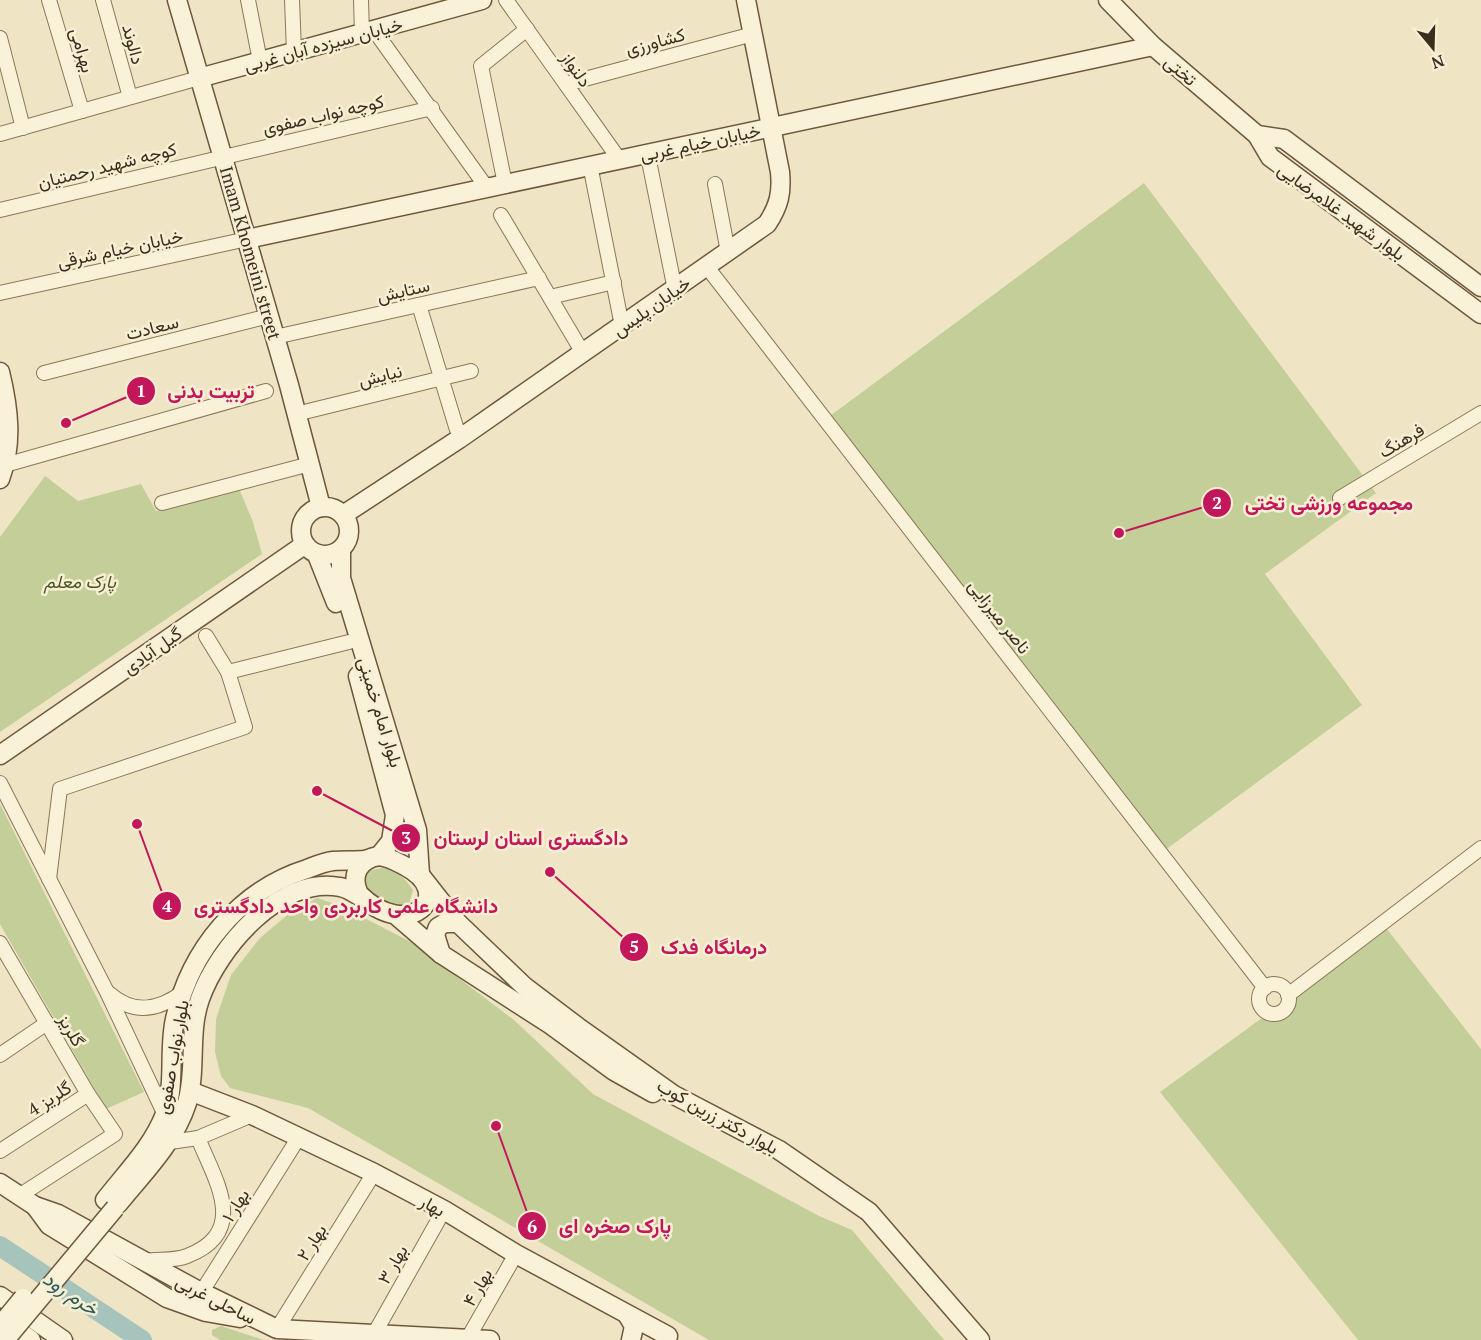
<svg xmlns="http://www.w3.org/2000/svg" width="1481" height="1340" font-family="'PT Serif',Vazirmatn,serif">
	<style>
		.green { fill: #c4ce98 }
		.lines { fill: none; stroke-linecap: round; stroke-linejoin: round }
		.river { stroke: #a6c3bc; stroke-width: 20 }
		.street-casing { stroke: #8b775a; stroke-width: 16 }
		.secondary-casing { stroke: #6d583d; stroke-width: 21 }
		.street { stroke: #faf2d8; stroke-width: 14 }
		.secondary { stroke: #faf2d8; stroke-width: 18 }
		.secondary-bridge-casing { stroke: #6d583d; stroke-width: 21; stroke-linecap: butt }
		.secondary-bridge { stroke: #faf2d8; stroke-width: 18 }
		.labels { text-anchor: middle; dominant-baseline: central; stroke-width: 5; stroke-linejoin: round; paint-order: stroke }
		.street-label { font-size: 18px; fill: #3b2e1e; stroke: #f7efd4 }
		.park-label { font-size: 18px; font-style: italic; fill: #485824; stroke: #f7efd4 }
		.water-label { font-size: 20px; font-style: italic; fill: #2d5b5b; stroke: #f7efd4 }
		.leader { fill: none; stroke: #c2185b; stroke-width: 2 }
		.callout-dot { fill: #c2185b; stroke: #f7efd4; stroke-width: 2 }
		.mark-label { font-size: 18px; text-anchor: middle; font-weight: bold; fill: #fff }
		.callout-label { font-size: 20px; text-anchor: middle; font-weight: bold; fill: #c2185b; stroke: #f7efd4; stroke-width: 5; stroke-linejoin: round; paint-order: stroke }
	</style>
	<rect width="100%" height="100%" fill="#efe5c5"/>
	<!-- green -->
	<g class="green">
		<path d="M 1144,183 L 1376,493 L 1265,574 L 1362,705 L 1157,856 L 830,416 Z"/>
		<path d="M 45,476 L 78,501 L 141,484 L 156,511 L 238,486 L 253,522 L 262,554 L 0,732 L 0,537 Z"/>
		<path d="M 0,804 L 144,1092 L 106,1109 L 0,924 Z"/>
		<path d="M 382,868 C 397,871 405,878 413,890 L 408,907 L 400,910 L 362,887 L 362,872 Z"/>
		<path d="M 317,898 L 341,906 L 411,942 L 514,1020 L 593,1094 L 819,1216 L 852,1230 L 944,1340 L 709,1340 L 308,1108 L 230,1088 L 221,1076 L 215,1052 L 216,1019 L 231,975 L 260,938 L 291,912 Z"/>
		<path d="M 1386,928 L 1481,1049 L 1481,1340 L 1358,1340 L 1160,1092 Z"/>
		<path d="M 221,1326 L 264,1340 L 220,1340 L 212,1335 L 212,1330 Z"/>
	</g>
	<g class="lines">
		<!-- river -->
		<path class="river" d="M 0,1246 L 142,1340"/>
		<!-- street casing -->
		<g class="street-casing">
			<g id="street">
				<path d="M 49,0 L 82,111"/>
				<path d="M 103,0 L 130,97"/>
				<path d="M 248,0 L 260,61"/>
				<path d="M 292,0 L 294,52"/>
				<path d="M 361,0 L 362,33"/>
				<path d="M 506,0 L 619,159"/>
				<path d="M 374,30 L 487,188"/>
				<path d="M 0,38 L 23,128"/>
				<path d="M 566,84 L 753,34"/>
				<path d="M 0,134 L 199,78"/>
				<path d="M 649,161 L 675,290"/>
				<path d="M 592,175 L 622,326"/>
				<path d="M 505,184 L 481,66 L 527,29"/>
				<path d="M 715,184 L 728,252"/>
				<path d="M 0,210 L 432,108"/>
				<path d="M 501,215 L 583,353"/>
				<path d="M 707,267 L 1265,988"/>
				<path d="M 0,293 L 247,239"/>
				<path d="M 550,297 L 614,282"/>
				<path d="M 419,305 L 457,430"/>
				<path d="M 275,337 L 539,278"/>
				<path d="M 44,373 L 269,316"/>
				<path d="M 296,414 L 471,371"/>
				<path d="M 5,465 L 266,391"/>
				<path d="M 1340,498 L 1481,413"/>
				<path d="M 162,503 L 310,464"/>
				<path d="M 228,672 L 349,642"/>
				<path d="M 0,783 L 107,992 L 165,1115"/>
				<path d="M 49,879 L 60,789 L 245,727 L 228,672 L 206,636"/>
				<path d="M 0,943 L 88,1094 L 115,1134 L 19,1196"/>
				<circle cx="1274" cy="999" r="15"/>
				<path d="M 110,994 C 134,1015 159,1010 183,992"/>
				<path d="M 1288,995 L 1481,848"/>
				<path d="M 0,1055 L 47,1023"/>
				<path d="M 170,1142 L 198,1138 L 252,1115"/>
				<path d="M 0,1151 L 88,1094"/>
				<path d="M 146,1261 C 158,1259 175,1261 187,1256 C 250,1232 215,1180 198,1138"/>
				<path d="M 201,1293 L 299,1137"/>
				<path d="M 277,1329 L 374,1173"/>
				<path d="M 373,1336 L 444,1210"/>
				<path d="M 468,1338 L 516,1254"/>
			</g>
		</g>
		<!-- secondary casing -->
		<g class="secondary-casing">
			<g id="secondary">
				<path d="M 177,0 L 289,385 L 321,507"/>
				<path d="M 1108,0 L 1153,46 L 1257,135 L 1270,157 L 1481,314"/>
				<path d="M 199,78 L 482,0"/>
				<path d="M 1257,135 L 1284,139 L 1481,287"/>
				<path d="M 247,239 L 1153,46"/>
				<path d="M 0,372 C 9,409 13,444 0,479"/>
				<circle cx="325" cy="531" r="24"/>
				<path d="M 343,515 L 459,439 L 767,224 C 779,206 782,193 780,172 L 746,0"/>
				<path d="M 341,551 L 341,578 L 417,830 L 420,874"/>
				<path d="M 317,555 L 336,603"/>
				<path d="M 358,676 L 395,815 L 391,841 L 379,856"/>
				<path d="M 0,755 L 304,545"/>
				<path d="M 379,856 C 389,857 397,862 405,866 C 459,895 408,943 359,894 C 350,875 359,859 379,856 Z"/>
				<path d="M 421,876 L 458,923 L 525,987 L 578,1027 L 674,1095 L 779,1150 L 869,1212 L 980,1340"/>
				<path d="M 398,917 L 441,954 L 551,1025 L 614,1071 L 653,1093"/>
				<path d="M 441,954 L 435,935 L 438,927 L 445,923 L 458,923"/>
				<path d="M 190,1091 L 252,1115 L 374,1173 L 444,1210 L 516,1254 L 668,1336"/>
				<path d="M 0,1183 L 35,1206 L 58,1214 L 197,1290 L 277,1329 L 490,1340"/>
				<path d="M 105,1200 C 126,1173 153,1146 165,1114 C 176,1083 168,1050 175,1019 C 190,950 240,890 307,869 C 315,866 324,862 333,861 C 344,860 355,861 365,860"/>
				<path d="M 118,1204 C 144,1172 174,1143 187,1103 C 197,1069 188,1033 200,999 C 218,948 280,875 340,887 C 348,888 357,895 364,899"/>
				<path d="M 35,1206 L 49,1225 L 167,1298 L 206,1312 L 240,1318"/>
				<path d="M 0,1296 L 63,1340"/>
				<path d="M 628,1316 L 634,1326 L 631,1340"/>
				<path d="M 2,1319 L 31,1340"/>
			</g>
		</g>
		<!-- street -->
		<use href="#street" class="street"/>
		<!-- secondary -->
		<use href="#secondary" class="secondary"/>
		<!-- secondary-bridge casing -->
		<g class="secondary-bridge-casing">
			<g id="secondary-bridge">
				<path d="M 0,1326 L 23,1298"/>
				<path d="M 5,1340 L 115,1208"/>
			</g>
		</g>
		<!-- secondary-bridge -->
		<use href="#secondary-bridge" class="secondary-bridge"/>
	</g>
	<g class="labels">
		<!-- street labels -->
		<g class="street-label">
			<text transform="translate(655 41) rotate(-15)">کشاورزی</text>
			<text transform="translate(134 44) rotate(75)">دالوند</text>
			<text transform="translate(323 44) rotate(-15)">خیابان سیزده آبان غربی</text>
			<text transform="translate(83 50) rotate(74)">بهرامی</text>
			<text transform="translate(577 69) rotate(55)">دلنواز</text>
			<text transform="translate(1181 70) rotate(40)">تختی</text>
			<text transform="translate(323 114) rotate(-13)">کوچه نواب صفوی</text>
			<text transform="translate(700 142) rotate(-12)">خیابان خیام غربی</text>
			<text transform="translate(107 165) rotate(-14)">کوچه شهید رحمتیان</text>
			<text transform="translate(1342 211) rotate(36)">بلوار شهید غلامرضایی</text>
			<text transform="translate(120 248) rotate(-12)">خیابان خیام شرقی</text>
			<text transform="translate(251 253) rotate(74)">Imam Khomeini street</text>
			<text transform="translate(403 290) rotate(-13)">ستایش</text>
			<text transform="translate(651 306) rotate(-35)">خیابان پلیس</text>
			<text transform="translate(152 327) rotate(-14)">سعادت</text>
			<text transform="translate(380 375) rotate(-14)">نیایش</text>
			<text transform="translate(1401 440) rotate(-31)">فرهنگ</text>
			<text transform="translate(1000 616) rotate(52)">ناصر میرزایی</text>
			<text transform="translate(152 650) rotate(-35)">گیل آبادی</text>
			<text transform="translate(381 712) rotate(73)">بلوار امام خمینی</text>
			<text transform="translate(72 1030) rotate(60)">گلریز</text>
			<text transform="translate(172 1057) rotate(-80)">بلوار نواب صفوی</text>
			<text transform="translate(49 1098) rotate(-33)">گلریز 4</text>
			<text transform="translate(718 1116) rotate(29)">بلوار دکتر زرین کوب</text>
			<text transform="translate(235 1205) rotate(-58)">بهار ۱</text>
			<text transform="translate(433 1205) rotate(29)">بهار</text>
			<text transform="translate(311 1242) rotate(-58)">بهار ۲</text>
			<text transform="translate(392 1264) rotate(-60)">بهار ۳</text>
			<text transform="translate(477 1287) rotate(-60)">بهار ۴</text>
			<text transform="translate(216 1299) rotate(27)">ساحلی غربی</text>
		</g>
		<!-- park labels -->
		<g class="park-label">
			<text x="80" y="581">پارک معلم</text>
		</g>
		<!-- water labels -->
		<g class="water-label">
			<text transform="translate(71 1293) rotate(34)">خرم رود</text>
		</g>
	</g>
	<!-- callouts -->
	<path class="leader" d="M66 423L141 391M1119 533L1217 503M317 791L406 838M137 824L167 906M550 872L634 947M496 1126L532 1226"/>
	<g class="callout-dot">
		<circle cx="66" cy="423" r="6"/>
		<circle cx="1119" cy="533" r="6"/>
		<circle cx="317" cy="791" r="6"/>
		<circle cx="137" cy="824" r="6"/>
		<circle cx="550" cy="872" r="6"/>
		<circle cx="496" cy="1126" r="6"/>
		<circle cx="141" cy="391" r="15"/>
		<circle cx="1217" cy="503" r="15"/>
		<circle cx="406" cy="838" r="15"/>
		<circle cx="167" cy="906" r="15"/>
		<circle cx="634" cy="947" r="15"/>
		<circle cx="532" cy="1226" r="15"/>
	</g>
	<g class="mark-label">
		<text x="141" y="397">1</text>
		<text x="1217" y="509">2</text>
		<text x="406" y="844">3</text>
		<text x="167" y="912">4</text>
		<text x="634" y="953">5</text>
		<text x="532" y="1233">6</text>
	</g>
	<g class="callout-label">
		<text x="211" y="398">تربیت بدنی</text>
		<text x="1329" y="510">مجموعه ورزشی تختی</text>
		<text x="531" y="845">دادگستری استان لرستان</text>
		<text x="346" y="913">دانشگاه علمی کاربردی واحد دادگستری</text>
		<text x="714" y="954">درمانگاه فدک</text>
		<text x="615" y="1233">پارک صخره ای</text>
	</g>
	<!-- north arrow -->
	<g transform="translate(1433 48) rotate(161)" stroke="#f7efd4" stroke-width="4.5" paint-order="stroke">
	<path d="M0-4.5L10 22L0 15L-10 22Z" fill="#3b2e1e"/>
	<text y="-9" font-size="16" font-weight="bold" text-anchor="middle" fill="#3b2e1e">N</text>
	</g>
</svg>
